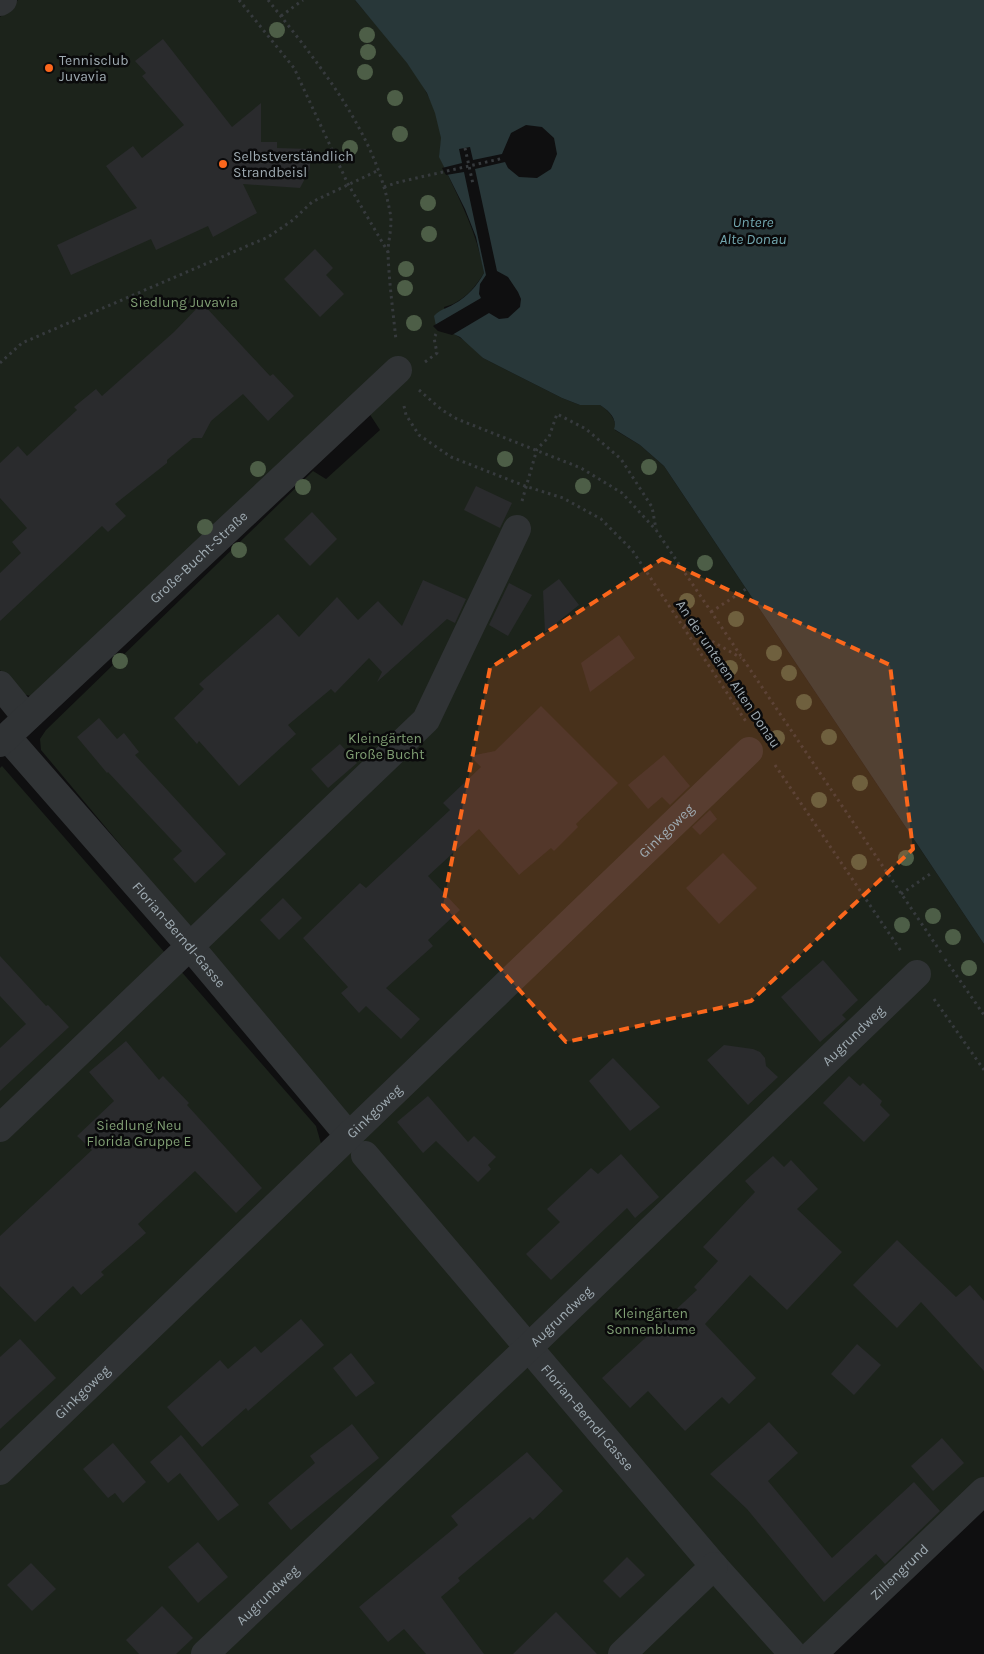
<svg xmlns="http://www.w3.org/2000/svg" width="984" height="1654" font-family="Karla,sans-serif">
	<style>
		.green { fill: #1c231b }
		.water { fill: #283739 }
		.pier { fill: #0f0f10 }
		.building { fill: #2a2b2d }
		.lines { fill: none; stroke-linecap: round; stroke-linejoin: round }
		.path { stroke: #363a3d; stroke-width: 3; stroke-dasharray: 2.5 4; stroke-linecap: butt }
		.minor { stroke: #303335; stroke-width: 28 }
		.tree { fill: #4d5e47 }
		.marked { fill: #fb671c; fill-opacity: 0.2; stroke: #fb671c; stroke-width: 4; stroke-dasharray: 10 6; stroke-linejoin: round }
		.poi-dot { fill: #fb671c; stroke: #0a0a0b; stroke-width: 2 }
		.labels { text-anchor: middle; dominant-baseline: central; stroke-width: 5; stroke-linejoin: round; paint-order: stroke }
		.poi-label { font-size: 14px; fill: #9fabb2; stroke: #0a0a0b; text-anchor: start }
		.park-label { font-size: 14px; fill: #809f74; stroke: #0a0a0b }
		.street-label { font-size: 14px; fill: #9fabb2; stroke: #0a0a0b }
		.water-label { font-size: 15px; font-style: italic; fill: #73a8b0; stroke: #0a0a0b }
	</style>
	<rect width="100%" height="100%" fill="#0f0f10"/>
	<!-- green -->
	<g class="green">
		<path d="M 18,0 L 355,0 C 383,34 419,69 435,111 C 438,119 440,129 441,137 C 442,145 438,153 441,160 C 459,200 476,228 484,273 C 475,288 462,303 444,307 L 451,332 L 470,344 L 483,358 L 562,398 L 580,405 L 600,405 C 608,410 617,419 615,430 L 640,445 L 664,466 L 984,944 L 984,1507 L 829,1654 L 0,1654 L 0,1481 L 353,1123 L 41,750 L 40,739 L 46,730 L 313,471 L 326,479 L 380,430 L 356,393 L 38,698 L 19,693 L 0,670 L 0,17 Z"/>
		<path d="M 2,766 L 316,1126 L 322,1147 L 0,1457 L 0,768 Z"/>
	</g>
	<!-- water -->
	<path class="water" d="M 355,0 L 984,0 L 984,944 L 664,466 L 640,445 L 614,429 C 618,419 608,410 600,405 L 580,405 L 562,398 L 483,358 L 460,337 L 436,326 L 434,316 C 440,309 446,309 454,304 C 467,297 477,286 484,273 L 476,237 L 465,209 L 439,157 L 441,138 L 435,113 L 427,93 L 407,63 Z"/>
	<!-- pier -->
	<path class="pier" d="M 526,125 L 542,127 L 554,138 L 557,154 L 551,169 L 537,178 L 519,177 L 508,168 L 505,162 L 475,169 L 497,271 L 508,277 L 518,292 L 521,299 L 520,307 L 508,318 L 499,319 L 489,313 L 452,335 L 438,331 L 433,326 L 481,298 L 479,294 L 480,284 L 486,275 L 464,172 L 446,175 L 442,168 L 462,163 L 459,149 L 470,147 L 473,160 L 502,154 L 511,133 Z"/>
	<!-- building -->
	<g class="building">
		<path d="M 163,39 L 232,127 L 261,103 L 261,142 L 277,142 L 277,148 L 310,149 L 310,169 L 300,188 L 243,184 L 257,213 L 213,237 L 208,226 L 156,250 L 151,239 L 71,275 L 57,245 L 137,208 L 106,166 L 133,146 L 142,158 L 184,125 L 142,76 L 146,73 L 135,61 Z"/>
		<path d="M 315,249 L 333,268 L 326,275 L 344,294 L 320,317 L 284,279 Z"/>
		<path d="M 202,303 L 270,376 L 273,374 L 294,396 L 268,421 L 243,394 L 211,421 L 202,438 L 193,438 L 167,460 L 167,463 L 115,504 L 126,516 L 108,532 L 102,526 L 0,621 L 0,573 L 21,553 L 12,542 L 27,528 L 0,498 L 0,463 L 18,446 L 27,456 L 77,410 L 74,407 L 96,389 L 102,396 L 174,332 Z"/>
		<path d="M 476,486 L 512,503 L 500,528 L 464,510 Z"/>
		<path d="M 312,512 L 337,539 L 310,566 L 284,539 Z"/>
		<path d="M 559,579 L 579,605 L 545,632 L 543,591 Z"/>
		<path d="M 423,580 L 466,599 L 455,623 L 447,619 L 377,682 L 382,672 L 369,658 L 335,693 L 331,689 L 288,725 L 296,734 L 239,786 L 199,741 L 197,744 L 174,718 L 204,689 L 199,684 L 278,614 L 299,637 L 337,597 L 358,620 L 378,601 L 402,626 Z"/>
		<path d="M 509,583 L 532,595 L 508,636 L 489,625 Z"/>
		<path d="M 619,635 L 635,658 L 590,692 L 581,663 Z"/>
		<path d="M 541,706 L 618,783 L 576,824 L 578,827 L 554,851 L 551,848 L 519,875 L 479,829 L 428,876 L 460,910 L 428,940 L 433,946 L 386,988 L 420,1019 L 401,1039 L 366,1006 L 359,1013 L 341,993 L 348,987 L 303,938 L 360,883 L 366,888 L 450,810 L 443,803 L 481,767 L 470,756 L 495,751 Z"/>
		<path d="M 99,718 L 117,739 L 124,733 L 139,752 L 135,755 L 226,854 L 195,883 L 173,859 L 182,851 L 108,772 L 107,773 L 77,737 Z"/>
		<path d="M 340,744 L 357,763 L 328,788 L 311,769 Z"/>
		<path d="M 664,755 L 690,786 L 670,805 L 662,797 L 648,809 L 628,785 Z"/>
		<path d="M 710,810 L 717,819 L 700,835 L 692,827 Z"/>
		<path d="M 723,853 L 757,888 L 719,924 L 686,888 Z"/>
		<path d="M 283,898 L 302,918 L 279,940 L 260,920 Z"/>
		<path d="M 0,956 L 46,1006 L 48,1005 L 69,1027 L 0,1091 L 0,1048 L 26,1024 L 0,996 Z"/>
		<path d="M 823,960 L 858,1000 L 842,1015 L 846,1019 L 820,1042 L 781,997 Z"/>
		<path d="M 126,1041 L 159,1080 L 163,1076 L 189,1103 L 187,1105 L 262,1188 L 236,1213 L 195,1171 L 138,1224 L 146,1233 L 101,1272 L 104,1275 L 81,1295 L 73,1286 L 35,1322 L 0,1286 L 0,1236 L 92,1150 L 77,1136 L 114,1101 L 89,1072 Z"/>
		<path d="M 724,1045 L 753,1049 L 760,1052 L 765,1058 L 766,1066 L 778,1077 L 748,1105 L 707,1060 Z"/>
		<path d="M 613,1058 L 660,1107 L 630,1131 L 589,1081 Z"/>
		<path d="M 849,1076 L 860,1086 L 863,1083 L 882,1101 L 880,1105 L 890,1115 L 864,1142 L 823,1103 Z"/>
		<path d="M 428,1096 L 468,1142 L 474,1136 L 496,1157 L 488,1165 L 491,1169 L 478,1182 L 436,1141 L 423,1153 L 397,1122 Z"/>
		<path d="M 621,1154 L 659,1197 L 635,1218 L 627,1208 L 551,1280 L 526,1254 L 560,1222 L 547,1209 L 591,1168 L 598,1174 Z"/>
		<path d="M 773,1156 L 784,1167 L 791,1160 L 818,1189 L 797,1209 L 842,1252 L 787,1310 L 750,1275 L 705,1324 L 756,1378 L 729,1404 L 722,1397 L 685,1431 L 648,1391 L 630,1408 L 602,1378 L 697,1290 L 694,1287 L 718,1261 L 703,1247 L 755,1192 L 745,1181 Z"/>
		<path d="M 897,1240 L 956,1297 L 970,1285 L 984,1301 L 984,1371 L 921,1302 L 897,1328 L 853,1285 Z"/>
		<path d="M 301,1319 L 324,1345 L 248,1411 L 246,1408 L 202,1447 L 167,1407 L 220,1360 L 228,1369 L 255,1346 L 261,1353 Z"/>
		<path d="M 20,1339 L 56,1378 L 0,1429 L 0,1357 Z"/>
		<path d="M 857,1344 L 881,1365 L 854,1395 L 831,1374 Z"/>
		<path d="M 351,1353 L 375,1383 L 356,1397 L 333,1368 Z"/>
		<path d="M 769,1422 L 798,1453 L 768,1481 L 832,1558 L 914,1482 L 940,1511 L 885,1564 L 876,1554 L 824,1602 L 747,1509 L 710,1474 Z"/>
		<path d="M 352,1424 L 379,1458 L 291,1530 L 268,1503 L 315,1463 L 310,1456 Z"/>
		<path d="M 181,1435 L 239,1505 L 218,1521 L 180,1473 L 168,1483 L 150,1462 Z"/>
		<path d="M 942,1438 L 964,1463 L 933,1491 L 911,1466 Z"/>
		<path d="M 113,1443 L 146,1482 L 123,1503 L 115,1493 L 108,1498 L 83,1469 Z"/>
		<path d="M 527,1452 L 563,1491 L 533,1520 L 530,1517 L 458,1578 L 460,1581 L 441,1597 L 484,1654 L 426,1654 L 404,1629 L 388,1642 L 359,1607 L 458,1525 L 451,1516 Z"/>
		<path d="M 198,1542 L 228,1577 L 198,1603 L 168,1567 Z"/>
		<path d="M 627,1557 L 645,1575 L 620,1598 L 603,1581 Z"/>
		<path d="M 31,1563 L 56,1589 L 32,1611 L 7,1585 Z"/>
		<path d="M 162,1606 L 193,1638 L 176,1654 L 139,1654 L 126,1640 Z"/>
		<path d="M 556,1612 L 597,1654 L 513,1654 Z"/>
	</g>
	<g class="lines">
		<!-- path -->
		<g class="path">
			<path d="M 239,0 L 294,68 L 348,184 L 388,252"/>
			<path d="M 268,0 C 318,63 375,131 390,212 C 393,225 388,240 388,253 C 389,282 393,311 396,340"/>
			<path d="M 281,16 L 303,0"/>
			<path d="M 465,148 L 473,184"/>
			<path d="M 384,187 L 399,182 L 504,158"/>
			<path d="M 425,362 L 437,353 L 434,338 L 436,334"/>
			<path d="M 0,363 L 22,343 L 268,237 L 293,220 L 312,202 L 379,170"/>
			<path d="M 419,390 L 442,410 L 457,419 L 581,468 L 622,493 L 656,530 L 942,954"/>
			<path d="M 404,406 L 406,415 L 419,435 L 451,457 L 525,486 L 563,498 L 601,519 L 632,550 L 747,723"/>
			<path d="M 522,501 L 537,449 L 549,437 L 557,414 L 586,429 L 621,459 L 652,507 L 656,529"/>
			<path d="M 711,612 L 746,589"/>
			<path d="M 684,625 L 741,658"/>
			<path d="M 775,765 L 901,951"/>
			<path d="M 901,894 L 933,872"/>
			<path d="M 945,959 L 984,1015"/>
			<path d="M 934,999 L 984,1070"/>
		</g>
		<!-- minor -->
		<g class="minor">
			<path d="M 0,2 L 3,0"/>
			<path d="M 0,685 L 26,717"/>
			<path id="s1" d="M 7,737 L 189,945 L 349,1136"/>
			<path id="s2" d="M 0,743 L 398,370"/>
			<path d="M 0,1128 L 426,720 L 517,529"/>
			<path id="s3" d="M 365,1155 L 714,1566 L 793,1654"/>
			<path id="s4" d="M 0,1471 L 749,751"/>
			<path id="s5" d="M 205,1654 L 528,1348 L 917,974"/>
			<path d="M 622,1654 L 714,1566"/>
			<path id="s6" d="M 813,1654 L 984,1491"/>
		</g>
	</g>
	<!-- trees -->
	<g class="tree">
		<circle cx="277" cy="30" r="8"/>
		<circle cx="367" cy="35" r="8"/>
		<circle cx="368" cy="52" r="8"/>
		<circle cx="365" cy="72" r="8"/>
		<circle cx="395" cy="98" r="8"/>
		<circle cx="400" cy="134" r="8"/>
		<circle cx="350" cy="148" r="8"/>
		<circle cx="428" cy="203" r="8"/>
		<circle cx="429" cy="234" r="8"/>
		<circle cx="406" cy="269" r="8"/>
		<circle cx="405" cy="288" r="8"/>
		<circle cx="414" cy="323" r="8"/>
		<circle cx="505" cy="459" r="8"/>
		<circle cx="649" cy="467" r="8"/>
		<circle cx="258" cy="469" r="8"/>
		<circle cx="583" cy="486" r="8"/>
		<circle cx="303" cy="487" r="8"/>
		<circle cx="205" cy="527" r="8"/>
		<circle cx="239" cy="550" r="8"/>
		<circle cx="705" cy="563" r="8"/>
		<circle cx="687" cy="601" r="8"/>
		<circle cx="736" cy="619" r="8"/>
		<circle cx="774" cy="653" r="8"/>
		<circle cx="120" cy="661" r="8"/>
		<circle cx="730" cy="668" r="8"/>
		<circle cx="789" cy="673" r="8"/>
		<circle cx="804" cy="702" r="8"/>
		<circle cx="829" cy="737" r="8"/>
		<circle cx="777" cy="738" r="8"/>
		<circle cx="860" cy="783" r="8"/>
		<circle cx="819" cy="800" r="8"/>
		<circle cx="906" cy="858" r="8"/>
		<circle cx="859" cy="862" r="8"/>
		<circle cx="933" cy="916" r="8"/>
		<circle cx="902" cy="925" r="8"/>
		<circle cx="953" cy="937" r="8"/>
		<circle cx="969" cy="968" r="8"/>
	</g>
	<!-- marked area -->
	<path class="marked" d="M 662,559 L 890,665 L 913,849 L 751,1001 L 566,1042 L 443,905 L 490,668 Z"/>
	<!-- markers -->
	<g class="poi-dot">
		<circle cx="49" cy="68" r="5"/>
		<circle cx="223" cy="164" r="5"/>
	</g>
	<g class="labels">
		<!-- poi labels -->
		<g class="poi-label">
			<text x="59" y="60">Tennisclub<tspan x="59" dy="16">Juvavia</tspan></text>
			<text x="233" y="156">Selbstverständlich<tspan x="233" dy="16">Strandbeisl</tspan></text>
		</g>
		<!-- park labels -->
		<g class="park-label">
			<text x="184" y="302">Siedlung Juvavia</text>
			<text x="385" y="738">Kleingärten<tspan x="385" dy="16">Große Bucht</tspan></text>
			<text x="139" y="1125">Siedlung Neu<tspan x="139" dy="16">Florida Gruppe E</tspan></text>
			<text x="651" y="1313">Kleingärten<tspan x="651" dy="16">Sonnenblume</tspan></text>
		</g>
		<!-- street labels -->
		<g class="street-label">
			<text stroke="none"><textPath href="#s2" startOffset="272">Große-Bucht-Straße</textPath></text>
			<text transform="translate(728 674) rotate(56)">An der unteren Alten Donau</text>
			<text stroke="none"><textPath href="#s4" startOffset="924">Ginkgoweg</textPath></text>
			<text stroke="none"><textPath href="#s1" startOffset="262">Florian-Berndl-Gasse</textPath></text>
			<text stroke="none"><textPath href="#s5" startOffset="896">Augrundweg</textPath></text>
			<text stroke="none"><textPath href="#s4" startOffset="519">Ginkgoweg</textPath></text>
			<text stroke="none"><textPath href="#s5" startOffset="491">Augrundweg</textPath></text>
			<text stroke="none"><textPath href="#s4" startOffset="114">Ginkgoweg</textPath></text>
			<text stroke="none"><textPath href="#s3" startOffset="344">Florian-Berndl-Gasse</textPath></text>
			<text stroke="none"><textPath href="#s6" startOffset="119">Zillengrund</textPath></text>
			<text stroke="none"><textPath href="#s5" startOffset="86">Augrundweg</textPath></text>
		</g>
		<!-- water labels -->
		<g class="water-label">
			<text x="753" y="222">Untere<tspan x="753" dy="17">Alte Donau</tspan></text>
		</g>
	</g>
</svg>
